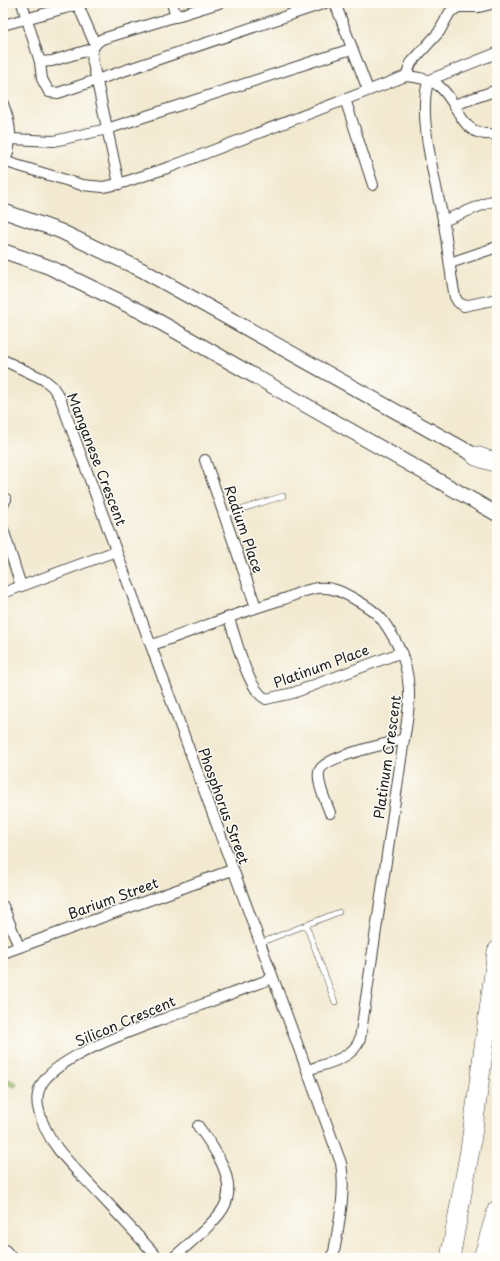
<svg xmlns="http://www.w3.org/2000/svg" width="500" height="1261" font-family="'Playpen Sans',sans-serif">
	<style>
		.grass { fill: url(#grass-dots); stroke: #637448 }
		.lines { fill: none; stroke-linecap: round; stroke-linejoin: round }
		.service-casing { stroke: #3c3b37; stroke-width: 6 }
		.minor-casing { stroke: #3c3b37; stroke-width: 12 }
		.secondary-casing { stroke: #3c3b37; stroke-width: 16 }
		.primary-casing { stroke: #3c3b37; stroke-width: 18 }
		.motorway-casing { stroke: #3c3b37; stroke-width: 20 }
		.service { stroke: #fff; stroke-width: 5 }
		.minor { stroke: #fff; stroke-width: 10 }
		.secondary { stroke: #fff; stroke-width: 14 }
		.primary { stroke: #fff; stroke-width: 16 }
		.motorway { stroke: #fff; stroke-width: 19 }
		.labels { text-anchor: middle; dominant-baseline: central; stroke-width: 3; stroke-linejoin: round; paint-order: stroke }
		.street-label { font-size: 14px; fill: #1c1c1c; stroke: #fdfcf7 }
	</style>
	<defs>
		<pattern id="grass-dots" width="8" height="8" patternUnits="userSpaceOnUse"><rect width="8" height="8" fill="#aacb73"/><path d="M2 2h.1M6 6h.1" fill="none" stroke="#92ae63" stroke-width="1.8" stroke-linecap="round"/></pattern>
	</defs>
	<rect width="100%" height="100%" fill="#fdfcf7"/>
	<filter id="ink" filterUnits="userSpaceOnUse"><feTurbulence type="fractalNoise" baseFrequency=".025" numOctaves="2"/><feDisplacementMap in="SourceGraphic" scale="8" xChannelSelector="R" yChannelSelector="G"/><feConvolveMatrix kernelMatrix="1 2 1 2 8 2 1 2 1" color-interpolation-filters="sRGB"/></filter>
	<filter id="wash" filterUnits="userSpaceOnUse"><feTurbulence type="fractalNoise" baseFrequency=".012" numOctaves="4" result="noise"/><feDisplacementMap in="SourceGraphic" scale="16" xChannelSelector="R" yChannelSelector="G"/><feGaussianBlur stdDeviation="0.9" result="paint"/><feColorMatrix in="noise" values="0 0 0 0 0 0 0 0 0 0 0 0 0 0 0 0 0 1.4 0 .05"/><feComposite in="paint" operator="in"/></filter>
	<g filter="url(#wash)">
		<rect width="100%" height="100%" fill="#f2e9d0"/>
		<!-- grass -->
		<path class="grass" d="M 3,1077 L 17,1083 L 15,1087 L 3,1083 Z"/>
	</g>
	<g filter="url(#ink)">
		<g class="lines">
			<!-- service casing -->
			<g class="service-casing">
				<g id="service">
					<path d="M 224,515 L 283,496"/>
					<path d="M 306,925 L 335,1002"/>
					<path d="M 260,943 L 339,912"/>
				</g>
			</g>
			<!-- minor casing -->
			<g class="minor-casing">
				<g id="minor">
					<path d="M 22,3 L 40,62 L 52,61 L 92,49"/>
					<path d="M 77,3 L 95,44"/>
					<path d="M 172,3 L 176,17"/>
					<path d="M 335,3 L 368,90"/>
					<path d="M 3,25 L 84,3"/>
					<path d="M 497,53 L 429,80 C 416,112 437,189 444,224 C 448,249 450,273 455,297 L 458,302 L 464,306 L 497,299"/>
					<path d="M 40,62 L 42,79 L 49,92 L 58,93 L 325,3"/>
					<path d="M 406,76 L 411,63 L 439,32 L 450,12 L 459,7 L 479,7 L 495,3"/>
					<path d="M 345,99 L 373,185"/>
					<path d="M 3,104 C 11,124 13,141 5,161"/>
					<path d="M 454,105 L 497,90"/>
					<path d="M 11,139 L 54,141 L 107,129 L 351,49"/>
					<path d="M 3,161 L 82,185 L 103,187 L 119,184 L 170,167 L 406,76 C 417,77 430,79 439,86 C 462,105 458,138 497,134"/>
					<path d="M 119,184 L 93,63 C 91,51 92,45 102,39 L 219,3"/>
					<path d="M 443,221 L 497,199"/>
					<path d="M 450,263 L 497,247"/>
					<path d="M 3,360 L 43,379 L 52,386 L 60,398 L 341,1163 C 346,1192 339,1223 334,1252 L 330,1258"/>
					<path d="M 205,460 L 256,607"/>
					<path d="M 3,505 L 6,499"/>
					<path d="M 3,529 L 21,586"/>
					<path d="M 3,593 L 116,551"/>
					<path d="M 229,619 C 237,640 247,689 266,699 L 293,693 L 402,652"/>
					<path d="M 152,645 C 196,630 239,612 284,599 C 294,595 307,589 318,588 C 333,586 346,594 358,601 C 379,613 383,619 395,640 C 413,672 411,704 404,739 L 360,1039 C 353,1059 325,1064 307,1070"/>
					<path d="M 330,813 C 326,801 317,785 319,772 C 322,756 388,744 404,739"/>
					<path d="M 3,906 L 19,947"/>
					<path d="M 3,953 L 232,870"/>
					<path d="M 158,1258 C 139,1237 119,1215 99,1194 C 76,1169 47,1145 39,1111 C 36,1101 37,1091 43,1082 C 63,1053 143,1027 177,1014 C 209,1002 241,990 273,978"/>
					<path d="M 173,1258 C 187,1245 218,1221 225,1205 C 237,1179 213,1146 198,1126"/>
				</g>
			</g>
			<!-- secondary casing -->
			<g class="secondary-casing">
				<g id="secondary">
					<path d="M 3,211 L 60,231 L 142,270 L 485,461"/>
					<path d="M 3,251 L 49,267 L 142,312 L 497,514"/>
				</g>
			</g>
			<!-- primary casing -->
			<g class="primary-casing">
				<path id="primary" d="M 3,1252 L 8,1258"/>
			</g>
			<!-- motorway casing -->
			<g class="motorway-casing">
				<g id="motorway">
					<path d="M 476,456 L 497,463"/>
					<path d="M 450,1258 L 470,1150 L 497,951"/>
					<path d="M 483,1258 L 497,1210"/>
				</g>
			</g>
			<!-- service -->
			<use href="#service" class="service"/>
			<!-- minor -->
			<use href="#minor" class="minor"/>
			<!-- secondary -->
			<use href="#secondary" class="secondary"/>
			<!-- primary -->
			<use href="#primary" class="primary"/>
			<!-- motorway -->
			<use href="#motorway" class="motorway"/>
		</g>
	</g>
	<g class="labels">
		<!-- street labels -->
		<g class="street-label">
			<text transform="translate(97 459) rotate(69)">Manganese Crescent</text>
			<text transform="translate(244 529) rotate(71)">Radium Place</text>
			<text transform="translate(321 666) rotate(-20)">Platinum Place</text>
			<text transform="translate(387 757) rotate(-82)">Platinum Crescent</text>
			<text transform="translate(224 806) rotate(70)">Phosphorus Street</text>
			<text transform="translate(113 898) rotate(-20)">Barium Street</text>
			<text transform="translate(125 1021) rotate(-23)">Silicon Crescent</text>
		</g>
	</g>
	<!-- margin -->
	<rect width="500" height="1261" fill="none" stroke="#fdfcf7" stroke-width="16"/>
</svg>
